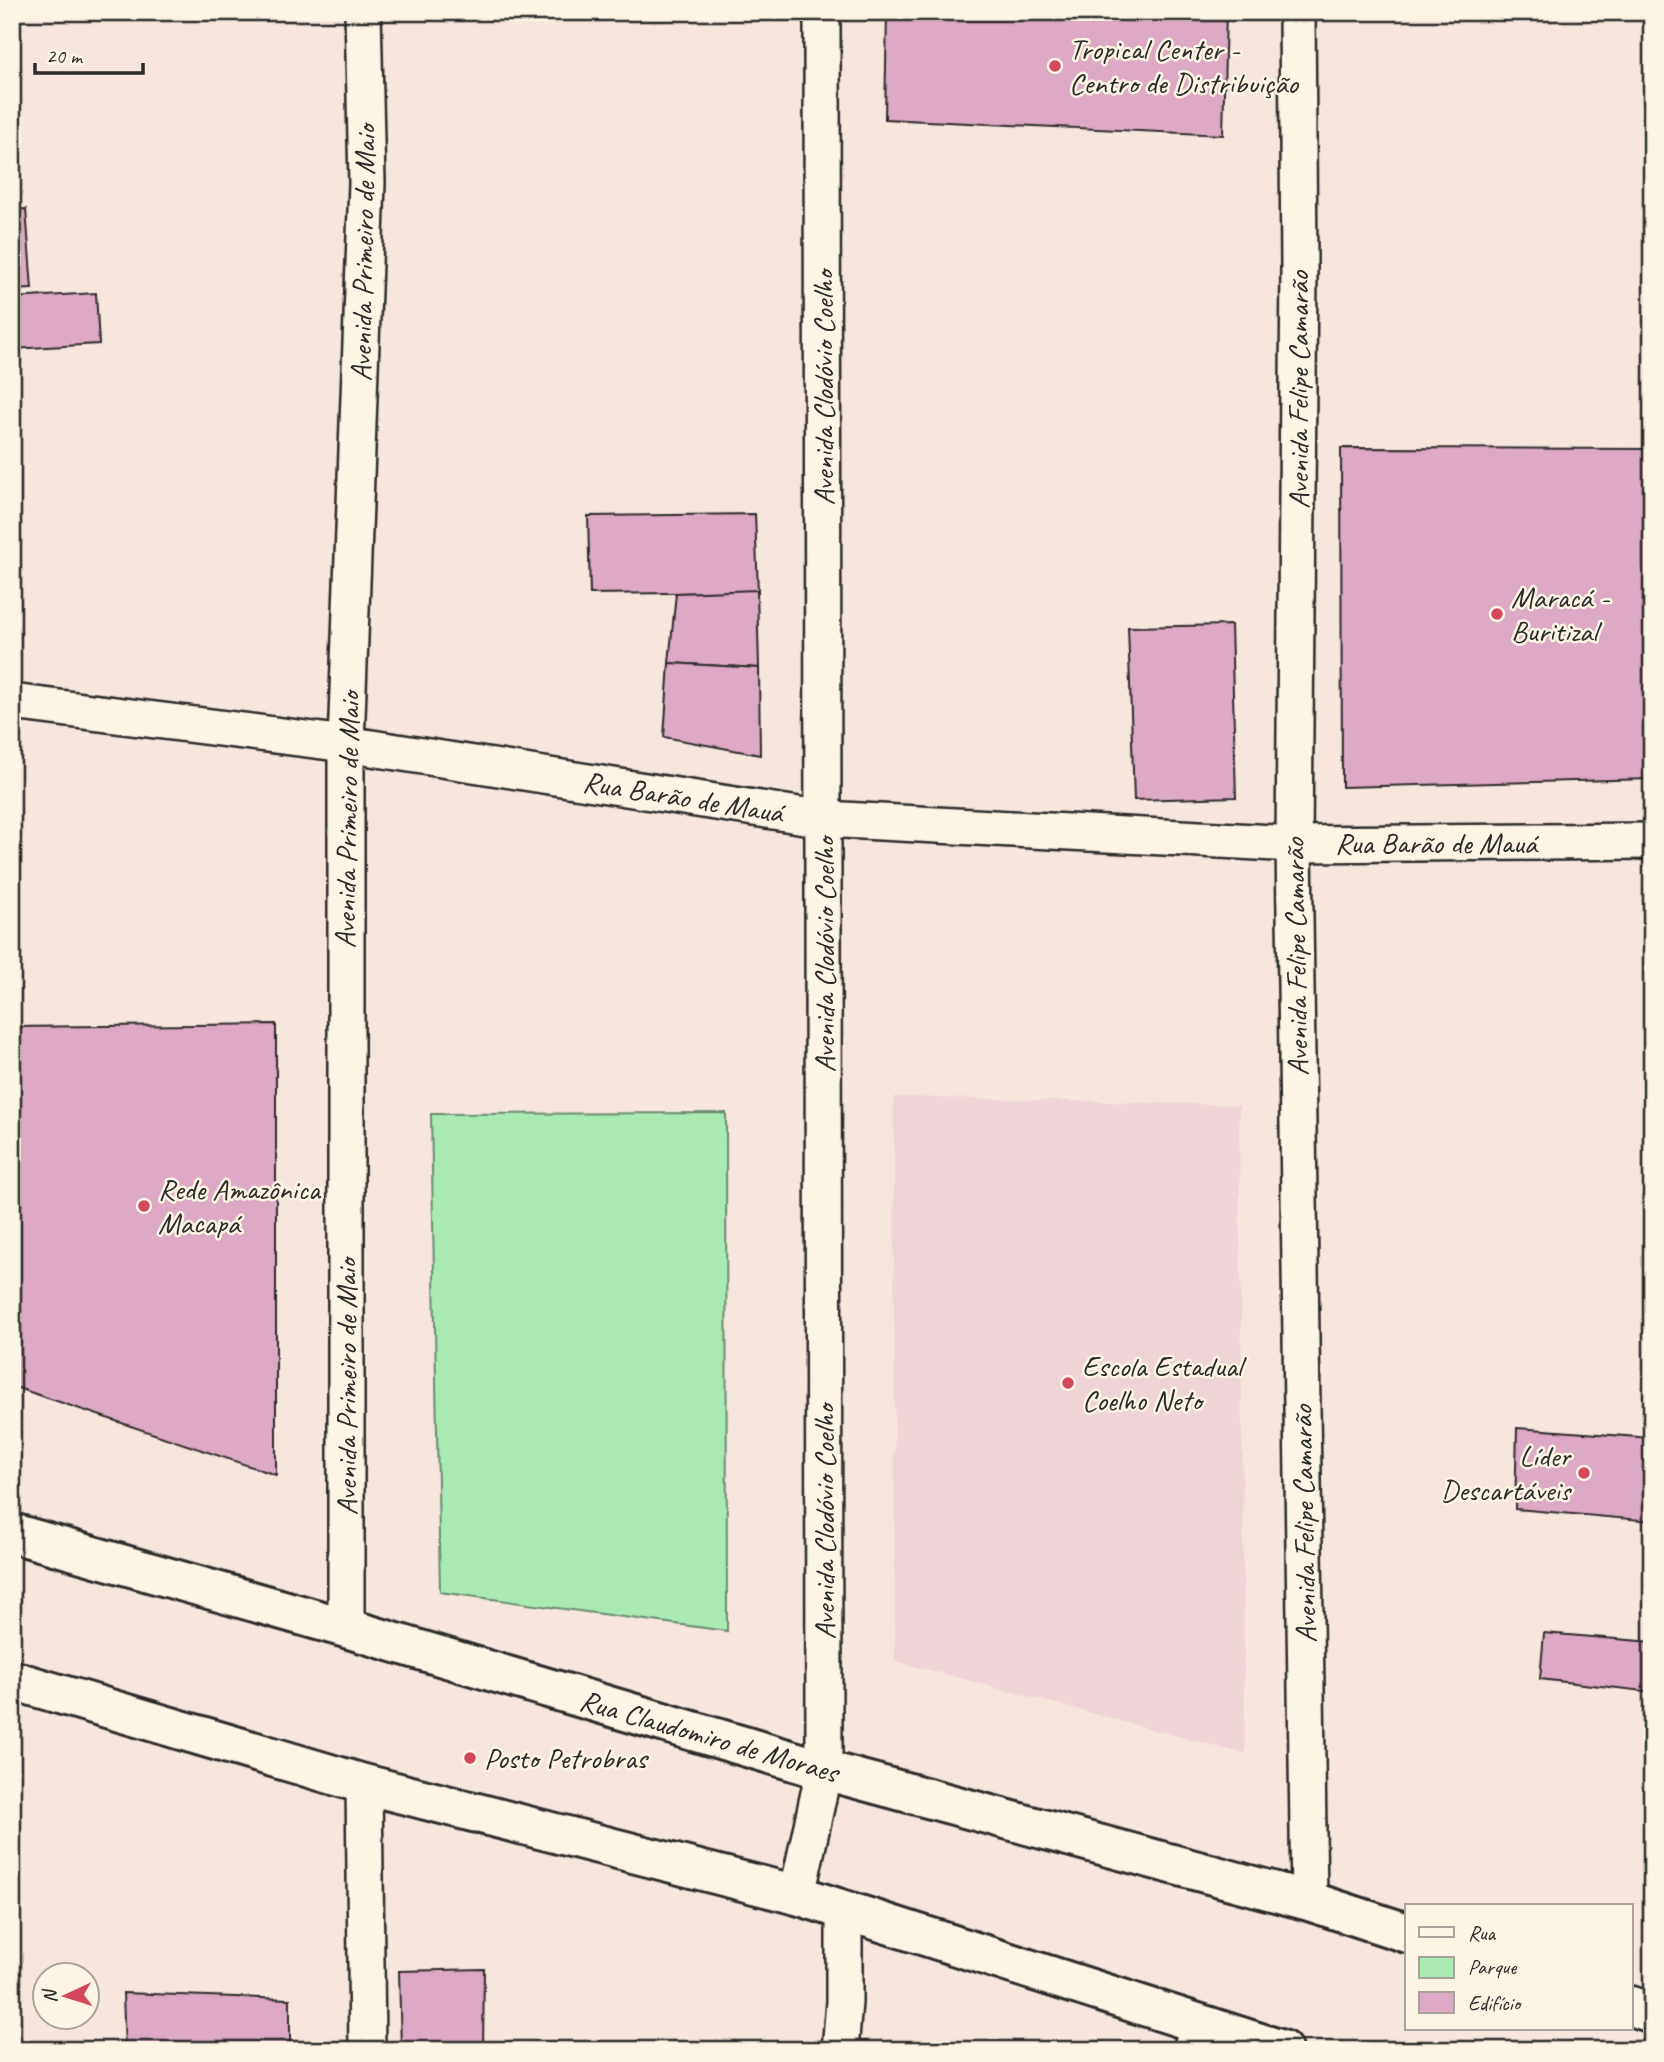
<svg xmlns="http://www.w3.org/2000/svg" width="1664" height="2062" font-family="Caveat,sans-serif">
	<style>
		.built { fill: #eed4d6 }
		.green { fill: #aaebb5; stroke: #6a8b70; stroke-width: 2 }
		.building { fill: #dda9c4; stroke: #2b2b2b; stroke-width: 2 }
		.lines { fill: none; stroke-linecap: round; stroke-linejoin: round }
		.street-casing { stroke: #2b2b2b; stroke-width: 40 }
		.secondary-casing { stroke: #2b2b2b; stroke-width: 44 }
		.street { stroke: #fcf5e5; stroke-width: 35 }
		.secondary { stroke: #fcf5e5; stroke-width: 38 }
		.poi-dot { fill: #d1495b; stroke: #fcf5e5; stroke-width: 2.5 }
		.labels { text-anchor: middle; dominant-baseline: central; stroke-width: 5; stroke-linejoin: round; paint-order: stroke }
		.poi-label { font-size: 30px; fill: #2b2b2b; stroke: #fcf5e5; text-anchor: start }
		.street-label { font-size: 30px; fill: #2b2b2b; stroke: #fcf5e5 }
	</style>
	<rect width="100%" height="100%" fill="#f6e6de"/>
	<filter id="ink" filterUnits="userSpaceOnUse"><feTurbulence type="fractalNoise" baseFrequency=".0143" numOctaves="2"/><feDisplacementMap in="SourceGraphic" scale="14" xChannelSelector="R" yChannelSelector="G"/><feConvolveMatrix kernelMatrix="1 2 1 2 8 2 1 2 1" color-interpolation-filters="sRGB"/></filter>
	<g filter="url(#ink)">
		<!-- built -->
		<path class="built" d="M 894,1097 L 1239,1105 L 1245,1754 L 895,1661 Z"/>
		<!-- green -->
		<path class="green" d="M 726,1113 L 727,1631 L 440,1592 L 431,1114 Z"/>
		<!-- building -->
		<g class="building">
			<path d="M 887,12 L 1226,12 L 1223,135 L 885,119 Z"/>
			<path d="M 26,209 L 32,289 L 12,290 L 12,210 Z"/>
			<path d="M 96,293 L 99,344 L 12,349 L 12,298 Z"/>
			<path d="M 1341,448 L 1652,449 L 1652,779 L 1342,787 Z"/>
			<path d="M 755,514 L 758,592 L 590,594 L 588,516 Z"/>
			<path d="M 757,590 L 759,668 L 669,663 L 676,593 Z"/>
			<path d="M 1231,625 L 1236,797 L 1134,800 L 1128,627 Z"/>
			<path d="M 669,663 L 759,668 L 760,755 L 664,737 Z"/>
			<path d="M 276,1024 L 276,1475 L 12,1386 L 12,1027 Z"/>
			<path d="M 1517,1428 L 1652,1438 L 1652,1521 L 1515,1509 Z"/>
			<path d="M 1544,1633 L 1652,1642 L 1652,1692 L 1540,1679 Z"/>
			<path d="M 484,1969 L 483,2050 L 401,2050 L 399,1971 Z"/>
			<path d="M 12,1988 L 17,1988 L 19,2047 L 12,2047 Z"/>
			<path d="M 123,1993 L 290,1999 L 290,2050 L 125,2050 Z"/>
		</g>
		<g class="lines">
			<!-- street casing -->
			<g class="street-casing">
				<g id="street">
					<path d="M 1297,12 L 1299,267 L 1294,844 L 1309,1901"/>
					<path d="M 12,702 L 346,744 L 824,819 L 1294,844 L 1652,841"/>
					<path d="M 346,1628 L 346,744 L 367,183 L 363,12"/>
					<path d="M 364,1784 L 367,2050"/>
					<path d="M 797,1895 L 824,1770 L 822,12"/>
					<path d="M 840,2050 L 844,2002 L 844,1910"/>
					<path d="M 1191,2050 L 1199,2023"/>
				</g>
			</g>
			<!-- secondary casing -->
			<g class="secondary-casing">
				<g id="secondary">
					<path d="M 12,1533 L 346,1628 L 824,1770 L 1309,1901 L 1407,1933"/>
					<path d="M 12,1680 L 364,1784 L 797,1895 L 1282,2050"/>
					<path d="M 1631,2006 L 1652,2013"/>
				</g>
			</g>
			<!-- street -->
			<use href="#street" class="street"/>
			<!-- secondary -->
			<use href="#secondary" class="secondary"/>
		</g>
	</g>
	<!-- markers -->
	<g class="poi-dot">
		<circle cx="1055" cy="66" r="7"/>
		<circle cx="1497" cy="614" r="7"/>
		<circle cx="144" cy="1206" r="7"/>
		<circle cx="1068" cy="1383" r="7"/>
		<circle cx="1584" cy="1473" r="7"/>
		<circle cx="470" cy="1758" r="7"/>
	</g>
	<g class="labels">
		<!-- poi labels -->
		<g class="poi-label">
			<text x="1069" y="49">Tropical Center -<tspan x="1069" dy="34">Centro de Distribuição</tspan></text>
			<text x="1511" y="597">Maracá -<tspan x="1511" dy="34">Buritizal</tspan></text>
			<text x="158" y="1189">Rede Amazônica<tspan x="158" dy="34">Macapá</tspan></text>
			<text x="1082" y="1366">Escola Estadual<tspan x="1082" dy="34">Coelho Neto</tspan></text>
			<text x="1570" y="1456" text-anchor="end">Líder<tspan x="1570" dy="34">Descartáveis</tspan></text>
			<text x="484" y="1758">Posto Petrobras</text>
		</g>
		<!-- street labels -->
		<g class="street-label">
			<text transform="translate(363 253) rotate(-89)">Avenida Primeiro de Maio</text>
			<text transform="translate(823 388) rotate(-90)">Avenida Clodóvio Coelho</text>
			<text transform="translate(1298 390) rotate(-90)">Avenida Felipe Camarão</text>
			<text transform="translate(683 797) rotate(9)">Rua Barão de Mauá</text>
			<text transform="translate(347 820) rotate(-89)">Avenida Primeiro de Maio</text>
			<text x="1436" y="843">Rua Barão de Mauá</text>
			<text transform="translate(824 955) rotate(-90)">Avenida Clodóvio Coelho</text>
			<text transform="translate(1296 957) rotate(-91)">Avenida Felipe Camarão</text>
			<text transform="translate(346 1387) rotate(-90)">Avenida Primeiro de Maio</text>
			<text transform="translate(824 1522) rotate(-90)">Avenida Clodóvio Coelho</text>
			<text transform="translate(1304 1524) rotate(-91)">Avenida Felipe Camarão</text>
			<text transform="translate(709 1736) rotate(16)">Rua Claudomiro de Moraes</text>
		</g>
	</g>
	<!-- margin -->
	<rect width="1664" height="2062" fill="none" stroke="#fcf5e5" stroke-width="42"/>
	<rect x="21" y="21" width="1622" height="2020" fill="none" stroke="#2b2b2b" stroke-width="2.5" filter="url(#ink)"/>
	<!-- legend -->
	<rect x="1405" y="1904" width="228" height="126" fill="#fcf5e5" stroke="#a8a49b" stroke-width="2"/>
	<rect x="1419" y="1927" width="35" height="10" fill="#fcf5e5" stroke="#a8a49b" stroke-width="2"/>
	<text x="1468" y="1940" font-size="21" fill="#2b2b2b">Rua</text>
	<rect x="1419" y="1957" width="35" height="21" fill="#aaebb5" stroke="#a8a49b" stroke-width="2"/>
	<text x="1468" y="1974" font-size="21" fill="#2b2b2b">Parque</text>
	<rect x="1419" y="1992" width="35" height="21" fill="#dda9c4" stroke="#a8a49b" stroke-width="2"/>
	<text x="1468" y="2010" font-size="21" fill="#2b2b2b">Edifício</text>
	<!-- north arrow -->
	<g transform="translate(66 1996) rotate(266)"><circle r="33" fill="#fcf5e5" stroke="#a8a49b" stroke-width="2"/>
	<path d="M0-5L12 26L0 18L-12 26Z" fill="#d1495b"/>
	<text y="-10" font-size="19" font-weight="bold" text-anchor="middle" fill="#2b2b2b">N</text>
	</g>
	<!-- scale -->
	<path d="M35 63v10h108v-10" fill="none" stroke="#2b2b2b" stroke-width="3.5"/>
	<text x="46" y="63" font-size="21" fill="#2b2b2b" stroke="#fcf5e5" stroke-width="5" paint-order="stroke">20 m</text>
</svg>
